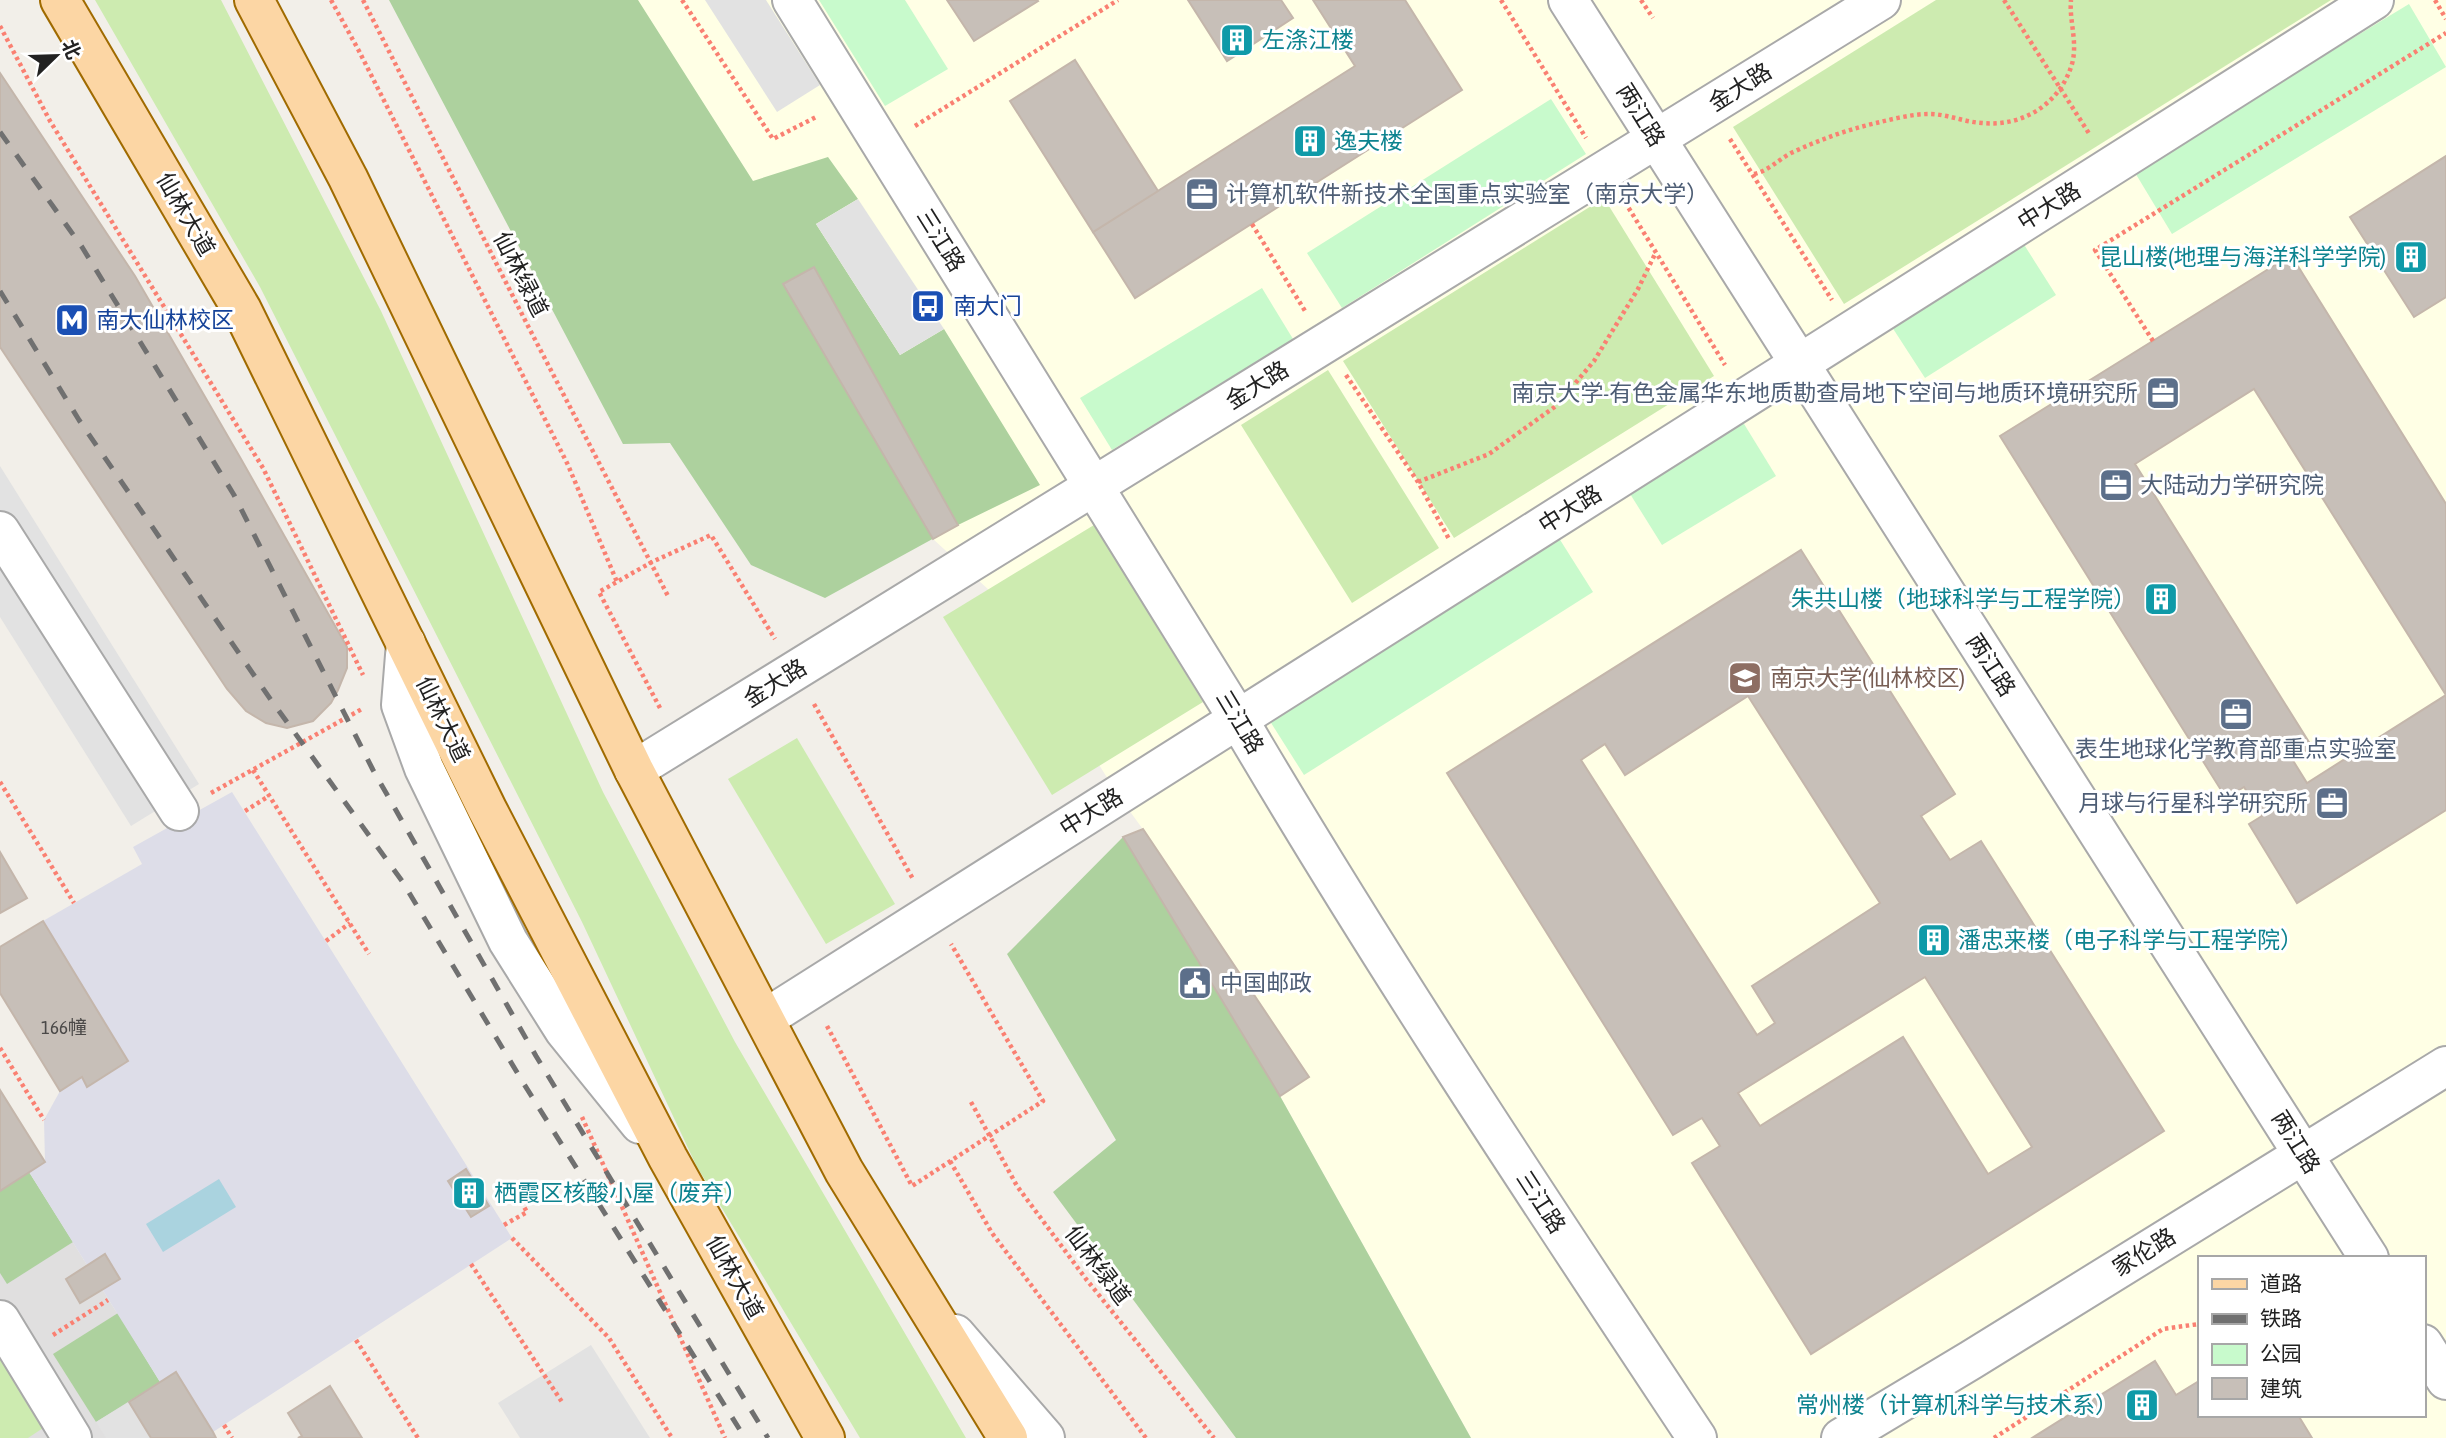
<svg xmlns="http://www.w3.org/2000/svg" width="2446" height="1438" font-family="'Asap Condensed','Noto Sans SC',sans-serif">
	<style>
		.residential { fill: #e0dfdf }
		.education { fill: #ffffe5; fill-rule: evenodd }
		.grass { fill: #cdebb0 }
		.forest { fill: #add19e }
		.park { fill: #c8facc }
		.parking { fill: #e2e2e2 }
		.plaza { fill: #dddde8 }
		.water { fill: #aad3df }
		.building { fill: #c7bfb8; stroke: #c4b6ab; stroke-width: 2; fill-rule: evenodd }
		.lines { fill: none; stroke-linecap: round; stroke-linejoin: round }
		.minor-casing { stroke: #a9a9a9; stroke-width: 42 }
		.major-casing { stroke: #a06b00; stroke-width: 42 }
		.path { stroke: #fa8072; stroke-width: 4.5; stroke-dasharray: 3.5 3.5; stroke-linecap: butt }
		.minor { stroke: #fff; stroke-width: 38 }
		.major { stroke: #fcd6a4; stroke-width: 38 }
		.rail { stroke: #707070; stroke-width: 5; stroke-dasharray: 14 14; stroke-linecap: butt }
		.labels { text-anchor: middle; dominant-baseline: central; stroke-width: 6; stroke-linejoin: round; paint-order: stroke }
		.number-label { font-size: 19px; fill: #4b4948 }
		.culture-label { font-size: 23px; fill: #0d838f; stroke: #fff; text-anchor: start }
		.street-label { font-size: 23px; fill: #222; stroke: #fff }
		.service-label { font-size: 23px; fill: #4e5e75; stroke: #fff; text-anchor: start }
		.transit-label { font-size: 23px; fill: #164399; stroke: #fff; text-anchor: start }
		.education-label { font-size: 23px; fill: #785e54; stroke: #fff; text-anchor: start }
	</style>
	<rect width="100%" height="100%" fill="#f2efe9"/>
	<!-- residential -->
	<path class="residential" d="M 29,1172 L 160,1382 L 129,1402 L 151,1438 L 0,1438 L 0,1191 Z"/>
	<!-- education -->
	<path class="education" d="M 605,0 L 2446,0 L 2446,1438 L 1471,1438 L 1280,1096 L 1123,837 L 1142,828 L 1118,795 L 989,590 L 933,539 ZM 2199,1258 L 2423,1258 L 2423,1415 L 2199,1415 Z"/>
	<!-- grass -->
	<g class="grass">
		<path d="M 95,0 L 221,0 L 381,311 L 603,792 L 735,1042 L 966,1438 L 860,1438 L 696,1165 L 582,922 L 260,287 Z"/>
		<path d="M 1936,0 L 2331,0 L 1844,304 L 1733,127 Z"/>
		<path d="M 1604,198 L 1714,376 L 1454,538 L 1343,361 Z"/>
		<path d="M 1328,370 L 1439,548 L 1352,603 L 1241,425 Z"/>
		<path d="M 1094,525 L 1203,702 L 1052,795 L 943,617 Z"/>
		<path d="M 797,738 L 895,904 L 826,944 L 728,779 Z"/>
		<path d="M 0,1338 L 41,1404 L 43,1428 L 28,1438 L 0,1438 Z"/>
	</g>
	<!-- forest -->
	<g class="forest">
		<path d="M 389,0 L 638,0 L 753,181 L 828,157 L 858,199 L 816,224 L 900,355 L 944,329 L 1040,485 L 958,525 L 825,598 L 751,565 L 670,443 L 623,444 Z"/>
		<path d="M 1123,837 L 1280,1096 L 1471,1438 L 1236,1438 L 1053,1192 L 1116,1140 L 1007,954 Z"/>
		<path d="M 29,1172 L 73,1242 L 7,1284 L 0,1273 L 0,1191 Z"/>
		<path d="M 118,1313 L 160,1382 L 96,1422 L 53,1354 Z"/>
	</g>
	<!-- park -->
	<g class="park">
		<path d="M 819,0 L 905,0 L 948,69 L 885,106 Z"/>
		<path d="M 2409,4 L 2446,67 L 2172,234 L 2134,171 Z"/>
		<path d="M 1551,99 L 1586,154 L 1342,308 L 1307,253 Z"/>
		<path d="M 2023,243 L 2056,295 L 1925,378 L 1892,327 Z"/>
		<path d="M 1262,288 L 1293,339 L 1112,450 L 1080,398 Z"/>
		<path d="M 1741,419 L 1776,476 L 1662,545 L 1627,489 Z"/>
		<path d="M 1557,535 L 1593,592 L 1304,775 L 1268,718 Z"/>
	</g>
	<!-- parking -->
	<g class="parking">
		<path d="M 705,0 L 766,0 L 820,85 L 777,112 Z"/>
		<path d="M 858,199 L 944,329 L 900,355 L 816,224 Z"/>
		<path d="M 0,466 L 199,784 L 131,826 L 0,617 Z"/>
		<path d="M 591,1345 L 650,1438 L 520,1438 L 498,1403 Z"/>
		<path d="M 129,1402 L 151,1438 L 106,1438 L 96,1422 Z"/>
	</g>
	<!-- plaza -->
	<path class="plaza" d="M 232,792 L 512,1238 L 213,1432 L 160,1382 L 29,1172 L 45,1162 L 44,1120 L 60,1091 L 82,1077 L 88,1087 L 128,1061 L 43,921 L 142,864 L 133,847 Z"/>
	<!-- water -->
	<path class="water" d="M 219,1179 L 236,1207 L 163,1252 L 146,1224 Z"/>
	<!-- building -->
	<g class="building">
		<path d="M 947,0 L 1037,0 L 1038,1 L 974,41 Z"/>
		<path d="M 1188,0 L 1281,0 L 1293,18 L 1227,61 Z"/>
		<path d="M 1313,0 L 1405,0 L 1462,90 L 1135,298 L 1093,232 L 1355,66 Z"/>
		<path d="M 1075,60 L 1158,191 L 1093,232 L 1010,101 Z"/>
		<path d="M 0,73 L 135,276 L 241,459 L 347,647 L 347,668 L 338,690 L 331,703 L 313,721 L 287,728 L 266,723 L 246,711 L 227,689 L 0,347 Z"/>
		<path d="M 2446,156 L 2446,297 L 2414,317 L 2350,217 Z"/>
		<path d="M 2291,255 L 2446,504 L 2446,695 L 2254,389 L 2135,464 L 2312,747 L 2292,759 L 2307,783 L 2446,695 L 2446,810 L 2297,903 L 2249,824 L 2262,816 L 2244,787 L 2226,798 L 2000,436 Z"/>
		<path d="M 814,267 L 958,525 L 933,539 L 783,284 Z"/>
		<path d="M 1801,550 L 1955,794 L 1921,816 L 1950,860 L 1981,841 L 2164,1131 L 1811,1354 L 1692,1163 L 1720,1146 L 1702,1118 L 1673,1135 L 1447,773 ZM 1748,696 L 1880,903 L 1752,986 L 1775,1023 L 1757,1035 L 1581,760 L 1605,744 L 1625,775 ZM 1925,977 L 2032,1147 L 1988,1174 L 1903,1037 L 1760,1126 L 1738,1093 Z"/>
		<path d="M 1143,829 L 1309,1077 L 1280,1096 L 1123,837 Z"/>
		<path d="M 0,852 L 27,898 L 0,913 Z"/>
		<path d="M 43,921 L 128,1061 L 87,1087 L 82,1077 L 60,1091 L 0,993 L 0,947 Z"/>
		<path d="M 0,1090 L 45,1162 L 0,1191 Z"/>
		<path d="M 466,1169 L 489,1206 L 471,1217 L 448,1181 Z"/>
		<path d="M 105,1254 L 120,1279 L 80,1303 L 66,1279 Z"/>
		<path d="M 2155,1361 L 2176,1395 L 2199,1381 L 2199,1415 L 2298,1415 L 2312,1438 L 2032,1438 Z"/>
		<path d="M 176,1372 L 213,1432 L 216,1438 L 151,1438 L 129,1402 Z"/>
		<path d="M 330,1386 L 362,1438 L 298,1438 L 302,1436 L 288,1413 Z"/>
	</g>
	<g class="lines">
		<!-- minor casing -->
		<g class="minor-casing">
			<g id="minor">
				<path d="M 792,0 L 1238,719 C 1382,964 1540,1201 1697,1438"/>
				<path d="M 1568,0 L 2369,1258"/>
				<path d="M 0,531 L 179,811"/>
				<path d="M 406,643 L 401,705 L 424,768 L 508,941 L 564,1030 L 640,1124"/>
				<path d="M 634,770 L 1881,0"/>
				<path d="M 766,1018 L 2374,0"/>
				<path d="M 0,1320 L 72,1438"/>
				<path d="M 955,1334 L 1045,1438"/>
				<path d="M 2423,1344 L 2446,1380"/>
				<path d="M 1841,1438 L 1971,1360 L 2446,1066"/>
			</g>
		</g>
		<!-- major casing -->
		<g class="major-casing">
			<g id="major">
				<path d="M 60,0 L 242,310 L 487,809 L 668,1158 L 825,1438"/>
				<path d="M 254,0 L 348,178 L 634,770 L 844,1171 L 1008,1438"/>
			</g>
		</g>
		<!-- path -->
		<g class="path">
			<path d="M 331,0 L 359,51 L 568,465 L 617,582"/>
			<path d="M 363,0 L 528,326 L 668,596"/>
			<path d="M 682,0 L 773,139 L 818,116"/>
			<path d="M 1501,0 L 1586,138"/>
			<path d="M 1641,0 L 1653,18"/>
			<path d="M 2004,0 L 2090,135"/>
			<path d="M 2435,0 L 2446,19"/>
			<path d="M 0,26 L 50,121 L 263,468 L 363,675"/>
			<path d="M 915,126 L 1118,0"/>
			<path d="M 1730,139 L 1832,300"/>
			<path d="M 1754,174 C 1768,171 1778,160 1791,153 C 1819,140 1846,130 1876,123 C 1893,119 1912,114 1929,114 C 1947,114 1964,122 1982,123 C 2023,127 2060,104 2072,64 C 2078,42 2069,21 2071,0"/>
			<path d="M 1625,202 L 1725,365"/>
			<path d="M 1252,224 L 1305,311"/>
			<path d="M 2153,341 L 2095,250 L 2446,33"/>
			<path d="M 1346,375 L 1418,482 L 1449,539"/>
			<path d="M 1418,482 L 1489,454 L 1556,406 L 1594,361 L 1638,289 L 1655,254"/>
			<path d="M 814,704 L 913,879"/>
			<path d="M 660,708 L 599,592 L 652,562 L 711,535 L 775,639"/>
			<path d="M 253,770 L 369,954"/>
			<path d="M 0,782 L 74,903"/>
			<path d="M 211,793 L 362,709"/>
			<path d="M 245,811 L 269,796"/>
			<path d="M 326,941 L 350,923"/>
			<path d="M 827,1026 L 912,1186 L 1043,1101 L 951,944"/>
			<path d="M 0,1048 L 44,1120"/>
			<path d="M 971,1102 L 1017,1186 L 1086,1279 L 1214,1438"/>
			<path d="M 582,1117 L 725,1438"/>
			<path d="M 950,1161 L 992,1233 L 1146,1438"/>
			<path d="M 504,1225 L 527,1212 L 516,1193"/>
			<path d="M 512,1238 L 609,1338 L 672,1438"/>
			<path d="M 471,1264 L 562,1402"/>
			<path d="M 53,1335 L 108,1300"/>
			<path d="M 356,1340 L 418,1438"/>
			<path d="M 224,1425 L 232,1438"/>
			<path d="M 1994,1438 L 2163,1329 L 2199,1324"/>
		</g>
		<!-- minor -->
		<use href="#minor" class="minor"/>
		<!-- major -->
		<use href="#major" class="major"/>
		<!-- rail -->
		<g class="rail">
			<path d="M 0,132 L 82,247 L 234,495 L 373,770 L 536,1056 L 768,1438"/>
			<path d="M 0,291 L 79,420 L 271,700 L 402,881 L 524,1084 L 745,1438"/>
		</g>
	</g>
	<!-- icons -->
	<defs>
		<g id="building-square" transform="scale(1.75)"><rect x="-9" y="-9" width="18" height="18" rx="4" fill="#0f9aa8" stroke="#fff"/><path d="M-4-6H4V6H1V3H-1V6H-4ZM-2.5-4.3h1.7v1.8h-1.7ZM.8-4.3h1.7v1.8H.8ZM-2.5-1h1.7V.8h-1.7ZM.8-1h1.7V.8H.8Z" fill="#fff"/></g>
		<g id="office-square" transform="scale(1.75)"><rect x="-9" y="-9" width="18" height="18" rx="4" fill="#5c6f8a" stroke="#fff"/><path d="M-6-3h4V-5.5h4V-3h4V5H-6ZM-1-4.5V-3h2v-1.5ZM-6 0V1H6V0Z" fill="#fff"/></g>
		<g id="bus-square" transform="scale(1.75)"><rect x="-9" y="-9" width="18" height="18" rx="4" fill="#1a4fb4" stroke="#fff"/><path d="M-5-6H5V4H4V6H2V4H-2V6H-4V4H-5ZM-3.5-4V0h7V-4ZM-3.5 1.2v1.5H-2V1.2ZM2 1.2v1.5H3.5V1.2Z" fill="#fff"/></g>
		<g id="metro-square" transform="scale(1.75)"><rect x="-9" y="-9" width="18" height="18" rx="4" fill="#1a4fb4" stroke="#fff"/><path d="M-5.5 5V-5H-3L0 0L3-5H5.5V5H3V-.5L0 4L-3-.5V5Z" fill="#fff"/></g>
		<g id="university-square" transform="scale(1.75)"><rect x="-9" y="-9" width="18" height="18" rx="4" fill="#8d6e63" stroke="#fff"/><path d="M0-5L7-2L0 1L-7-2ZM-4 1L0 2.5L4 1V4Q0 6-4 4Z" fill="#fff"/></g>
		<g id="civic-square" transform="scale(1.75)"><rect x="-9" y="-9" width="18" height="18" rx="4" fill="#5c6f8a" stroke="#fff"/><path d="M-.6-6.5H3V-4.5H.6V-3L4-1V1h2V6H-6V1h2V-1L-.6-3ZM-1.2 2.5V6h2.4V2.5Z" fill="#fff"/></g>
	</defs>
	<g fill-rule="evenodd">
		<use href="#building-square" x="1237" y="40"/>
		<use href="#building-square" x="1310" y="141"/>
		<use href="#office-square" x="1202" y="194"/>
		<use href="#building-square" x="2411" y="257"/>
		<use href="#bus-square" x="928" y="306"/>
		<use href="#metro-square" x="72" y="320"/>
		<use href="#office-square" x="2163" y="393"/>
		<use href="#office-square" x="2116" y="485"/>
		<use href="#building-square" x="2161" y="599"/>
		<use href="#university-square" x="1745" y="678"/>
		<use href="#office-square" x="2236" y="714"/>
		<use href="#office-square" x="2332" y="803"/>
		<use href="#building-square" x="1934" y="940"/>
		<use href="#civic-square" x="1195" y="983"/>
		<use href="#building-square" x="469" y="1193"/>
		<use href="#building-square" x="2142" y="1405"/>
	</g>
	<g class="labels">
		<!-- number labels -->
		<g class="number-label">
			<text x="64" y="1027">166幢</text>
		</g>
		<!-- culture labels -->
		<g class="culture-label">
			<text x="1262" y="40">左涤江楼</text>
			<text x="1334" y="141">逸夫楼</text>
			<text x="2386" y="257" text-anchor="end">昆山楼(地理与海洋科学学院)</text>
			<text x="2136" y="599" text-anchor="end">朱共山楼（地球科学与工程学院）</text>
			<text x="1958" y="940">潘忠来楼（电子科学与工程学院）</text>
			<text x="494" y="1193">栖霞区核酸小屋（废弃）</text>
			<text x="2118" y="1405" text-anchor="end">常州楼（计算机科学与技术系）</text>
		</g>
		<!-- street labels -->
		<g class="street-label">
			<text transform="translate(1740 87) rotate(-32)">金大路</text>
			<text transform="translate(1641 115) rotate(58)">两江路</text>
			<text transform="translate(2049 206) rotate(-32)">中大路</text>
			<text transform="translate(186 214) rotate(60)">仙林大道</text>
			<text transform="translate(941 240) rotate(58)">三江路</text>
			<text transform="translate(521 274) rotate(63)">仙林绿道</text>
			<text transform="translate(1257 385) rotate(-32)">金大路</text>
			<text transform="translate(1570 509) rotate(-32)">中大路</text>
			<text transform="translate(1991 665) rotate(57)">两江路</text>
			<text transform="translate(775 683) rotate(-32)">金大路</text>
			<text transform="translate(443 719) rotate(64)">仙林大道</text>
			<text transform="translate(1240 722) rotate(59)">三江路</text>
			<text transform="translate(1091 812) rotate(-32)">中大路</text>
			<text transform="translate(2296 1142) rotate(58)">两江路</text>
			<text transform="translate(1541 1202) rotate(57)">三江路</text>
			<text transform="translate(2144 1252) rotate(-32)">家伦路</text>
			<text transform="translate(1098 1265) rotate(53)">仙林绿道</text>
			<text transform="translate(735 1277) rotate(61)">仙林大道</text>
		</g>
		<!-- service labels -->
		<g class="service-label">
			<text x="1226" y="194">计算机软件新技术全国重点实验室（南京大学）</text>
			<text x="2138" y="393" text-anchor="end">南京大学-有色金属华东地质勘查局地下空间与地质环境研究所</text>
			<text x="2140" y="485">大陆动力学研究院</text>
			<text x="2236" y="749" text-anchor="middle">表生地球化学教育部重点实验室</text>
			<text x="2308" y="803" text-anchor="end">月球与行星科学研究所</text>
			<text x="1220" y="983">中国邮政</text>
		</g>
		<!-- transit labels -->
		<g class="transit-label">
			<text x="953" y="306">南大门</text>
			<text x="96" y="320">南大仙林校区</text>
		</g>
		<!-- education labels -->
		<g class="education-label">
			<text x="1770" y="678">南京大学(仙林校区)</text>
		</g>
	</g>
	<!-- legend -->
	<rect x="2198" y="1256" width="228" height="161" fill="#ffffff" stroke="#a7a7a7" stroke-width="2"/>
	<rect x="2212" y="1279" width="35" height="10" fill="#fcd6a4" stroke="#a7a7a7" stroke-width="2"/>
	<text x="2260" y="1291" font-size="21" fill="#222222">道路</text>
	<rect x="2212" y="1314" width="35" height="10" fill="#707070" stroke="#a7a7a7" stroke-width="2"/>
	<text x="2260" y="1326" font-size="21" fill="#222222">铁路</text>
	<rect x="2212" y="1344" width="35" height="21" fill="#c8facc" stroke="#a7a7a7" stroke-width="2"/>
	<text x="2260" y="1361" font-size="21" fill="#222222">公园</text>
	<rect x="2212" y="1378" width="35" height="21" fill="#c7bfb8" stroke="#a7a7a7" stroke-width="2"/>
	<text x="2260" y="1396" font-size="21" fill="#222222">建筑</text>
	<!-- north arrow -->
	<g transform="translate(56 56) rotate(67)" stroke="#ffffff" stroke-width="5" paint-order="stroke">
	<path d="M0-5L12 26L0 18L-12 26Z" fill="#222222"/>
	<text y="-10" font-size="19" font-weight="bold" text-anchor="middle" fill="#222222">北</text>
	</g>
</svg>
